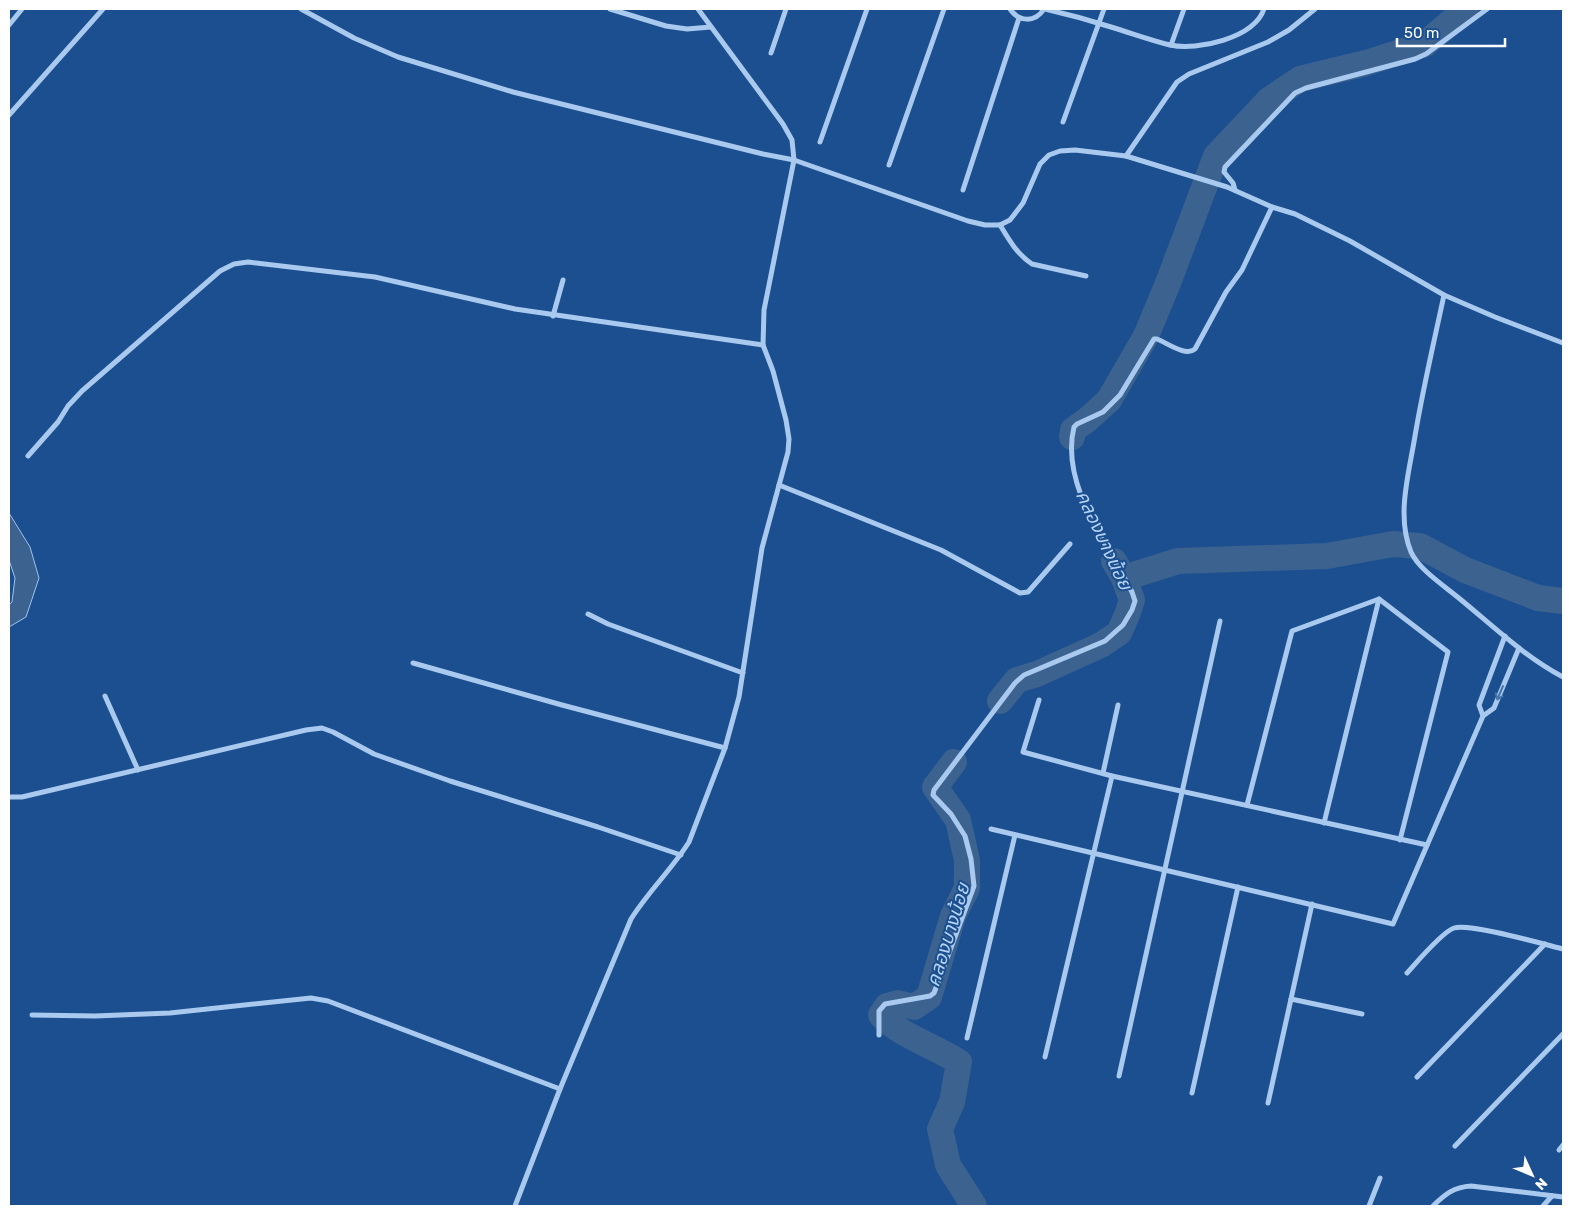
<svg xmlns="http://www.w3.org/2000/svg" width="1572" height="1215" font-family="Rubik,'Noto Sans Thai',sans-serif">
	<style>
		.water { fill: #3c6290; stroke: #9cc4f0 }
		.lines { fill: none; stroke-linecap: round; stroke-linejoin: round }
		.river { stroke: #3c6290; stroke-width: 26 }
		.minor { stroke: #a9c9ee; stroke-width: 5 }
		.oneway { stroke: #4674ac }
		.labels { text-anchor: middle; dominant-baseline: central; stroke-width: 4; stroke-linejoin: round; paint-order: stroke }
		.water-label { font-size: 19px; font-style: italic; fill: #b5d3f5; stroke: #1b4f8f }
	</style>
	<rect width="100%" height="100%" fill="#1b4f8f"/>
	<!-- water -->
	<path class="water" d="M 9,513 L 30,547 L 39,578 L 26,617 L 9,627 L 9,605 L 12,602 L 15,578 L 9,560 Z"/>
	<g class="lines">
		<!-- river -->
		<g class="river">
			<path d="M 1072,437 L 1073,430 L 1087,420 L 1109,400 L 1146,336 L 1168,283 L 1216,156 L 1269,100 L 1300,79 L 1366,63 L 1425,44 L 1466,9"/>
			<path d="M 1124,578 L 1178,561 L 1327,556 L 1393,544 L 1420,546 L 1465,570 L 1538,598 L 1563,601"/>
			<path d="M 1000,701 L 1017,680 L 1037,674 L 1101,645 L 1119,633 L 1127,615 L 1132,600 L 1124,578 L 1114,561"/>
			<path d="M 954,762 L 935,787 L 958,820 L 967,860 L 967,888 L 953,916 L 929,997 L 914,1007 L 898,1003 L 887,1006 L 881,1015 C 900,1036 935,1046 959,1062 L 952,1102 L 940,1129 L 948,1165 L 974,1206"/>
		</g>
		<!-- minor -->
		<g class="minor">
			<path d="M 301,9 L 354,38 L 398,57 L 513,92 L 763,154 L 794,160 L 968,221 L 985,225 L 1000,225 L 1010,220 L 1023,203 L 1040,164 L 1049,155 L 1060,151 L 1075,150 L 1126,156 L 1227,187 L 1272,207 L 1295,214 L 1350,241 L 1444,295 L 1495,317 L 1563,343"/>
			<path d="M 610,9 L 666,26 L 687,29 L 711,27"/>
			<path d="M 1010,9 C 1019,22 1035,23 1044,9"/>
			<path d="M 1045,9 C 1067,14 1089,20 1111,27 C 1131,33 1150,40 1170,45 C 1198,51 1254,38 1264,9"/>
			<path d="M 9,25 L 22,9"/>
			<path d="M 1171,45 L 1184,9"/>
			<path d="M 771,53 L 786,9"/>
			<path d="M 9,115 L 103,9"/>
			<path d="M 1063,122 L 1104,9"/>
			<path d="M 820,142 L 867,9"/>
			<path d="M 1126,156 L 1177,82 L 1189,74 L 1268,42 L 1289,30 L 1315,9"/>
			<path d="M 889,165 L 944,9"/>
			<path d="M 963,190 L 1019,18"/>
			<path d="M 1235,190 L 1233,183 L 1224,172 L 1225,167 L 1295,93 L 1306,88 L 1415,59 L 1426,54 L 1487,9"/>
			<path d="M 1000,225 C 1009,240 1017,254 1032,264 L 1086,276"/>
			<path d="M 1444,295 C 1434,342 1423,388 1415,436 C 1409,473 1396,516 1411,552 C 1419,570 1446,587 1460,599 C 1493,626 1525,657 1563,677"/>
			<path d="M 553,316 L 563,280"/>
			<path d="M 28,456 L 58,422 L 68,406 L 82,391 L 220,271 L 234,264 L 248,262 L 375,277 L 515,309 L 763,345"/>
			<path d="M 779,485 L 941,550 L 1020,593 L 1028,592 L 1070,544"/>
			<path d="M 588,614 L 608,624 L 743,673"/>
			<path d="M 1505,636 L 1479,705 L 1483,716 L 1494,708 L 1519,648"/>
			<path d="M 413,663 L 562,705 L 725,748"/>
			<path d="M 105,696 L 138,770"/>
			<path d="M 1039,700 L 1023,752 L 1112,776 L 1427,845"/>
			<path d="M 1103,773 L 1118,705"/>
			<path d="M 9,797 L 22,797 L 306,730 L 322,728 L 333,732 L 374,754 L 450,781 L 598,827 L 681,855"/>
			<path d="M 1247,805 L 1292,631 L 1379,599 L 1448,652 L 1400,840"/>
			<path d="M 1324,823 L 1379,599"/>
			<path d="M 991,829 L 1393,924 L 1483,716"/>
			<path d="M 1407,973 C 1417,962 1442,932 1454,928 C 1470,923 1543,944 1563,949"/>
			<path d="M 1291,999 L 1362,1014"/>
			<path d="M 32,1015 L 95,1016 L 170,1013 L 311,998 L 328,1001 L 560,1089"/>
			<path d="M 879,1035 L 879,1011 L 885,1004 L 930,996 L 934,993 L 974,886 L 971,859 L 965,836 L 951,814 L 933,795 L 934,790 L 1015,683 L 1024,675 L 1105,641 L 1123,625 L 1132,610 L 1135,601 L 1132,592 C 1107,544 1060,484 1074,427 L 1077,424 L 1103,412 L 1120,395 L 1154,339 L 1157,339 C 1167,343 1186,357 1195,349 L 1226,292 L 1242,270 L 1272,207"/>
			<path d="M 967,1038 L 1015,835"/>
			<path d="M 1045,1057 L 1112,776"/>
			<path d="M 1119,1076 L 1220,621"/>
			<path d="M 1417,1077 L 1545,944"/>
			<path d="M 1192,1093 L 1238,887"/>
			<path d="M 1268,1103 L 1312,904"/>
			<path d="M 1455,1146 L 1563,1034"/>
			<path d="M 1559,1150 L 1563,1145"/>
			<path d="M 515,1206 L 560,1089 L 631,919 C 648,892 672,869 689,842 L 725,748 L 739,697 L 762,548 L 788,452 L 789,439 L 786,420 L 773,371 L 763,345 L 764,310 L 794,160 L 792,140 L 783,124 L 698,9"/>
			<path d="M 1369,1206 L 1380,1178"/>
			<path d="M 1433,1206 C 1445,1194 1454,1187 1471,1186 L 1563,1197"/>
			<path d="M 1543,1206 L 1552,1196"/>
		</g>
	</g>
	<!-- one-way arrows -->
	<defs><path id="oneway-shaft" d="M-6 0H5M1.5-3L5.5 0L1.5 3" fill="none" stroke-width="1.6" stroke-linecap="round" stroke-linejoin="round" transform="scale(1.25)"/></defs>
	<use class="oneway" href="#oneway-shaft" transform="translate(1500 693) rotate(113)"/>
	<g class="labels">
		<!-- water labels -->
		<g class="water-label">
			<text transform="translate(1104 540) rotate(65)">คลองบางน้อย</text>
			<text transform="translate(948 935) rotate(-73)">คลองบางน้อย</text>
		</g>
	</g>
	<!-- border -->
	<rect width="1572" height="1215" fill="none" stroke="#ffffff" stroke-width="20"/>
	<!-- north arrow -->
	<g transform="translate(1532 1175) rotate(134)" stroke="#1b4f8f" stroke-width="4" paint-order="stroke">
	<path d="M0-4L9 19L0 12L-9 19Z" fill="#ffffff"/>
	<text y="-8" font-size="14" font-weight="bold" text-anchor="middle" fill="#ffffff">N</text>
	</g>
	<!-- scale -->
	<path d="M1397 38v8h108v-8" fill="none" stroke="#ffffff" stroke-width="2.5"/>
	<text x="1404" y="38" font-size="15" fill="#ffffff" stroke="#1b4f8f" stroke-width="4" paint-order="stroke">50 m</text>
</svg>
